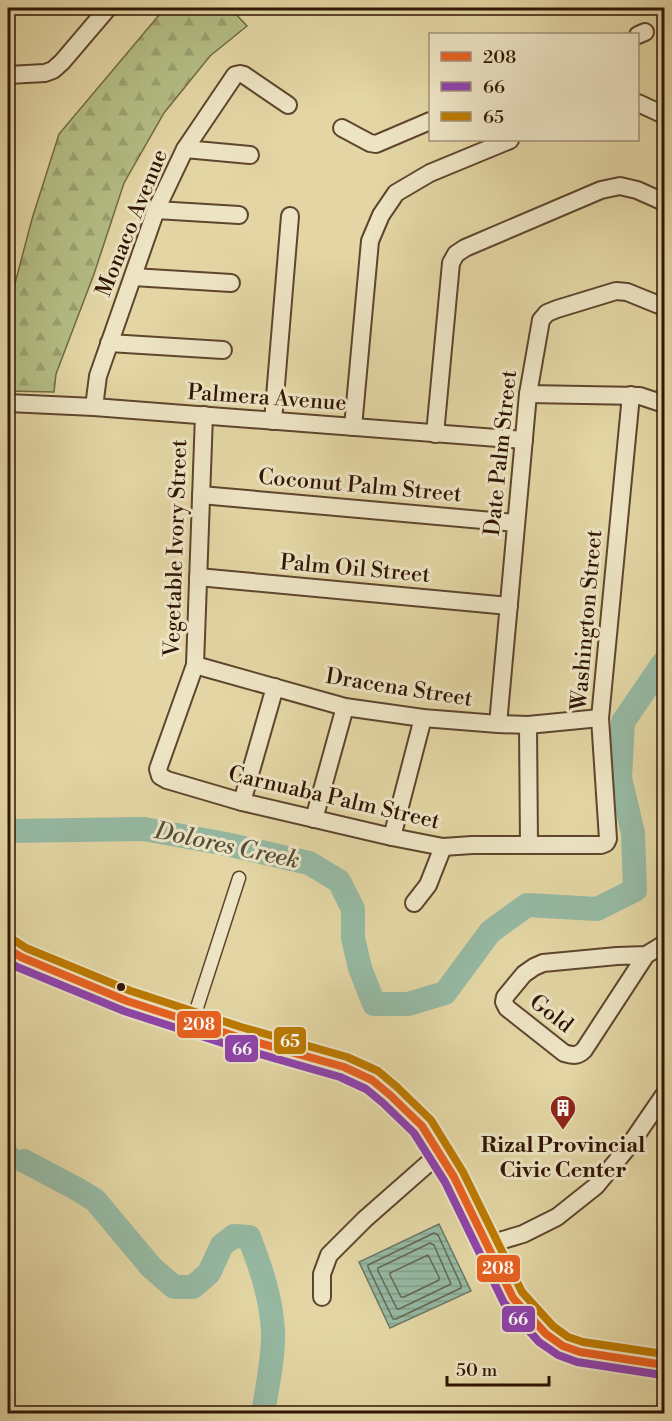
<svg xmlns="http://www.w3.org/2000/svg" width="672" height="1421" font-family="'Libre Bodoni',serif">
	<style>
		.forest { fill: url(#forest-firs); stroke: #726a45; stroke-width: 1.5 }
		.water { fill: url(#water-rules); stroke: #6e7764; stroke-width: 1.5 }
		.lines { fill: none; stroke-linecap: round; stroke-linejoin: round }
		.shore { stroke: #646754; stroke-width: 1.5 }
		.river { stroke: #96b9a3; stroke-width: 24 }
		.pedestrian-casing { stroke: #5e452d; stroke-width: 15 }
		.minor-casing { stroke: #5e452d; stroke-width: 20 }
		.primary-casing { stroke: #311505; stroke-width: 28 }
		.pedestrian { stroke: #ede4c4; stroke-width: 12 }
		.minor { stroke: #ede4c4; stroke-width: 16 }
		.primary { stroke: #e2bb72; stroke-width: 26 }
		.bus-1-casing { stroke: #ede4c4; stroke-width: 12 }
		.bus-2-casing { stroke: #ede4c4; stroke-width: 12 }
		.bus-3-casing { stroke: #ede4c4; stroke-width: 12 }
		.bus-1 { stroke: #e86121; stroke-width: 8 }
		.bus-2 { stroke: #8e44ad; stroke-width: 8 }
		.bus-3 { stroke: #bc7a02; stroke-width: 8 }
		.bus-dot { fill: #311505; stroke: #ede4c4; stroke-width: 2 }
		.labels { text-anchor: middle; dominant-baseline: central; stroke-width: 6; stroke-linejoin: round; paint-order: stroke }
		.street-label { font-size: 22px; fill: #311505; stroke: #ede4c4 }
		.poi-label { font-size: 22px; font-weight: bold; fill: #311505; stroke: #ede4c4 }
		.water-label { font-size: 24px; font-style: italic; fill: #544e3c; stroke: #ede4c4 }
		.line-badge { stroke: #ede4c4; stroke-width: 2 }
		.badge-label { font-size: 16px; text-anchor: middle; font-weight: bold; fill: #fff }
	</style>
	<defs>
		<pattern id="forest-firs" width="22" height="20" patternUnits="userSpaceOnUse" patternTransform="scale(1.5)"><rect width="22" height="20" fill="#b4be85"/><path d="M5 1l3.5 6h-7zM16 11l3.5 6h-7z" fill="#9ba271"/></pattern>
		<pattern id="water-rules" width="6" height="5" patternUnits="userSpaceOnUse" patternTransform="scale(1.5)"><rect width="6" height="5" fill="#96b9a3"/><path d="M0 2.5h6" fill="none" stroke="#829e8b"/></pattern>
	</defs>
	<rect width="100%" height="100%" fill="#e3d6a4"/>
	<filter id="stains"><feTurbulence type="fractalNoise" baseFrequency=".00333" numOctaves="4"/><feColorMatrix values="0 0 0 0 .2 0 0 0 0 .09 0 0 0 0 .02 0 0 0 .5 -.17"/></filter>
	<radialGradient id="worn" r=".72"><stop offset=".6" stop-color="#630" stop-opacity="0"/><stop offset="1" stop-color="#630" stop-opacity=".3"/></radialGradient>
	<!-- forest -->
	<path class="forest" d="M 165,8 L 230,8 L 247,26 L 210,56 L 164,113 L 124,183 L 94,274 L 56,374 L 54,392 L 8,391 L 8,310 L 32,219 L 59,134 Z"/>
	<!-- water -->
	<path class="water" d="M 439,1224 L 471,1291 L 390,1328 L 359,1262 Z"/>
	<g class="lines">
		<!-- shore -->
		<g class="shore">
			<path d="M 434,1233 L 438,1235 L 461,1285 L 461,1288 L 396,1319 L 393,1319 L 368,1267 L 368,1265 Z"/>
			<path d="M 430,1243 L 434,1245 L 451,1284 L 399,1309 L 397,1309 L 378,1271 L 378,1268 Z"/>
			<path d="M 428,1255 L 439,1277 L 439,1280 L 404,1297 L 401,1297 L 390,1275 L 390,1273 Z"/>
		</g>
		<!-- river -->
		<g class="river">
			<path d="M 8,831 L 144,829 L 226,844 L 309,863 L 339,881 L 353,909 L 353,938 L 360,968 L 374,1004 L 408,1004 L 445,993 L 490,932 L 527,905 L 597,909 L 635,890 L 633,833 L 620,778 L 623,722 L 664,662"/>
			<path d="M 8,1156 L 8,1157"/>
			<path d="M 24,1161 L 77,1189 L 95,1200 L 151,1267 L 174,1287 L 193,1287 L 209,1273 L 222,1245 L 234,1236 L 249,1237 C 261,1268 271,1297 273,1331 C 274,1358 267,1386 263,1414"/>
		</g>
		<!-- pedestrian casing -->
		<g class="pedestrian-casing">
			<path id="pedestrian" d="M 192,1023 L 239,878"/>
		</g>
		<!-- minor casing -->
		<g class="minor-casing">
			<g id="minor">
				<path d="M 638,35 L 645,32"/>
				<path d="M 8,75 L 45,73 L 53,70 L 62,62 L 108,8"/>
				<path d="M 638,103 L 664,115"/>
				<path d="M 342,128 L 370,143 L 376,144 L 430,121"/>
				<path d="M 185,149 L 250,155"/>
				<path d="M 156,210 L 239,215"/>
				<path d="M 133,277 L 231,283"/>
				<path d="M 109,343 L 223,350"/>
				<path d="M 528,394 L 640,396 L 664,404"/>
				<path d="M 8,403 L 94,407 L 524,440"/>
				<path d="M 94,407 L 98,376 L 156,210 L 185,149 L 235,75 L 240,74 L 244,75 L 288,105"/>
				<path d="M 204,415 L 195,665 L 158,769 L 160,776 L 167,780 L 242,802 L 392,837 L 443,847 L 472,845 L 601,845 L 606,843 L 608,839 L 600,718 L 631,395"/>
				<path d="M 273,421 L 290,216"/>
				<path d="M 353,427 L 370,241 L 381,215 L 396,193 L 430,173 L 510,140"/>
				<path d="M 435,434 L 451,263 L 456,254 L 465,248 L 601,190 L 620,186 L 637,190 L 664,202"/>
				<path d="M 201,495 L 516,523"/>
				<path d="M 198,577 L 509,606"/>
				<path d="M 195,665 L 345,707 L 423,718 L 498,724 L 528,725 L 600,718"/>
				<path d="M 498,724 L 528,394 L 541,320 L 547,313 L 557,309 L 616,291 L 627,292 L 664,307"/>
				<path d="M 528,725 L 529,845"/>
				<path d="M 242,802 L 275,687"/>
				<path d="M 314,819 L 345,707"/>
				<path d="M 392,837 L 423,718"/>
				<path d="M 414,903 L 428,885 L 443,847"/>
				<path d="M 646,955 L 584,1050 C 578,1056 573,1056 564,1053 L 507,1008 L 504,1002 L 505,997 L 524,974 L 534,967 L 543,963 L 617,956 L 646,955 L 664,944"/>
				<path d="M 486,1245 L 523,1234 L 557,1217 L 596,1186 L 629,1146 L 664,1095"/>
				<path d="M 322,1297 L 322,1274 L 329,1255 L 365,1219 L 440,1153"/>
			</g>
		</g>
		<!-- primary casing -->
		<g class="primary-casing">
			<path id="primary" d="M 8,949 L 21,957 L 127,1001 L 238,1037 L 344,1067 L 372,1080 L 390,1095 L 422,1126 L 440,1153 L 454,1177 L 513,1298 L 546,1334 L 563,1346 L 580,1352 L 664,1365"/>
		</g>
		<!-- pedestrian -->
		<use href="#pedestrian" class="pedestrian"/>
		<!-- minor -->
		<use href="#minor" class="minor"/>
		<!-- primary -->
		<use href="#primary" class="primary"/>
		<!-- bus-1 casing -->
		<g class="bus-1-casing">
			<path id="bus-1" d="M 8,949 L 21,957 L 127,1001 L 238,1037 L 344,1067 L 372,1080 L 390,1095 L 422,1126 L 454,1177 L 513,1298 L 546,1334 L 563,1346 L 580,1352 L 664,1365"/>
		</g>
		<!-- bus-2 casing -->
		<g class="bus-2-casing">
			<path id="bus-2" d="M 8,961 L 17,967 L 124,1011 L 235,1047 L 340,1077 L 366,1089 L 383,1103 L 414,1133 L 445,1182 L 504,1303 L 539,1342 L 558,1355 L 577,1362 L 662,1375"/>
		</g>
		<!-- bus-3 casing -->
		<g class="bus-3-casing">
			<path id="bus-3" d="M 14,940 L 26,948 L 131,991 L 241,1027 L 347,1057 L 378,1071 L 397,1087 L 431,1120 L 463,1172 L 522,1292 L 553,1326 L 568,1337 L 583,1342 L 664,1354"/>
		</g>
		<!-- bus-1 -->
		<use href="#bus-1" class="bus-1"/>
		<!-- bus-2 -->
		<use href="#bus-2" class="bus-2"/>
		<!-- bus-3 -->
		<use href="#bus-3" class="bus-3"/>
	</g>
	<!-- icons -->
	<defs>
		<g id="building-pin" transform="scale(1.35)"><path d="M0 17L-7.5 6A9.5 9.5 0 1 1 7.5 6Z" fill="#8f2418" stroke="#ede4c4"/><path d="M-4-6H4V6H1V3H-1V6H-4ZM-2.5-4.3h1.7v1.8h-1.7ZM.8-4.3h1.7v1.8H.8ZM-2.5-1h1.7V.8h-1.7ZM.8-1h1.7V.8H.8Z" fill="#fff"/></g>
	</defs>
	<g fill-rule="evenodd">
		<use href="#building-pin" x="563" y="1108"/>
	</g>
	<!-- markers -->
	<circle class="bus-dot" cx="121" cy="987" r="5"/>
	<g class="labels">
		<!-- street labels -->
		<g class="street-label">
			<text transform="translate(132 223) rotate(-68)">Monaco Avenue</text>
			<text transform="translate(267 398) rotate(4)">Palmera Avenue</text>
			<text transform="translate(501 453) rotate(-84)">Date Palm Street</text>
			<text transform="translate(360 486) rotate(5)">Coconut Palm Street</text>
			<text transform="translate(176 548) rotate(-88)">Vegetable Ivory Street</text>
			<text transform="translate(355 569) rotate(5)">Palm Oil Street</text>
			<text transform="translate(587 620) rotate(-85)">Washington Street</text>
			<text transform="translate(399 688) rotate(9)">Dracena Street</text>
			<text transform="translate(334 798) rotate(13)">Carnuaba Palm Street</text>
			<text transform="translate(551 1014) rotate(38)">Gold</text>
		</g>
		<!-- poi labels -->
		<g class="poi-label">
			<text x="563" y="1145">Rizal Provincial<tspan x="563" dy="25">Civic Center</tspan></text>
		</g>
		<!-- water labels -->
		<g class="water-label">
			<text transform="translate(227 846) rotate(12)">Dolores Creek</text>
		</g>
	</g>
	<g class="line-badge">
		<rect x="176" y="1010" width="46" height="29" rx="6" fill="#e86121"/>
		<rect x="273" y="1026" width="34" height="29" rx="6" fill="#bc7a02"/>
		<rect x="224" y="1034" width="35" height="29" rx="6" fill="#8e44ad"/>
		<rect x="476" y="1254" width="45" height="29" rx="6" fill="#e86121"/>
		<rect x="501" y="1305" width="35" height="28" rx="6" fill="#8e44ad"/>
	</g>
	<g class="badge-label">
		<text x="199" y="1030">208</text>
		<text x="290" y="1047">65</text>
		<text x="242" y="1055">66</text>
		<text x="498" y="1274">208</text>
		<text x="518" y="1325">66</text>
	</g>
	<!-- margin -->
	<rect width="672" height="1421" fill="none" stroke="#e3d6a4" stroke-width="30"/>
	<rect x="9" y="9" width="654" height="1403" fill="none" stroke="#311505" stroke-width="3"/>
	<rect x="15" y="15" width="642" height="1391" fill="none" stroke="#311505" stroke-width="1.5"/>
	<!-- legend -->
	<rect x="429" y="33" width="210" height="108" fill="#ede4c4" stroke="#a29178" stroke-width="1.5"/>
	<rect x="441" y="52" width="30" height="9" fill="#e86121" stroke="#a29178" stroke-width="1.5"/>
	<text x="483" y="63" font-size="18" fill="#311505">208</text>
	<rect x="441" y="82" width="30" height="9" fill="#8e44ad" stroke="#a29178" stroke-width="1.5"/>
	<text x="483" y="93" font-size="18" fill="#311505">66</text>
	<rect x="441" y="112" width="30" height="9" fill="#bc7a02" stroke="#a29178" stroke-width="1.5"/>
	<text x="483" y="123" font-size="18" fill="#311505">65</text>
	<!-- scale -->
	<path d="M447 1376v9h102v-9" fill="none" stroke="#311505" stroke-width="3"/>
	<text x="456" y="1376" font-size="18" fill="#311505" stroke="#ede4c4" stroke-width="4.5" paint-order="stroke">50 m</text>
	<rect width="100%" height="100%" filter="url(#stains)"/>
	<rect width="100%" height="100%" fill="url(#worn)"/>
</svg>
